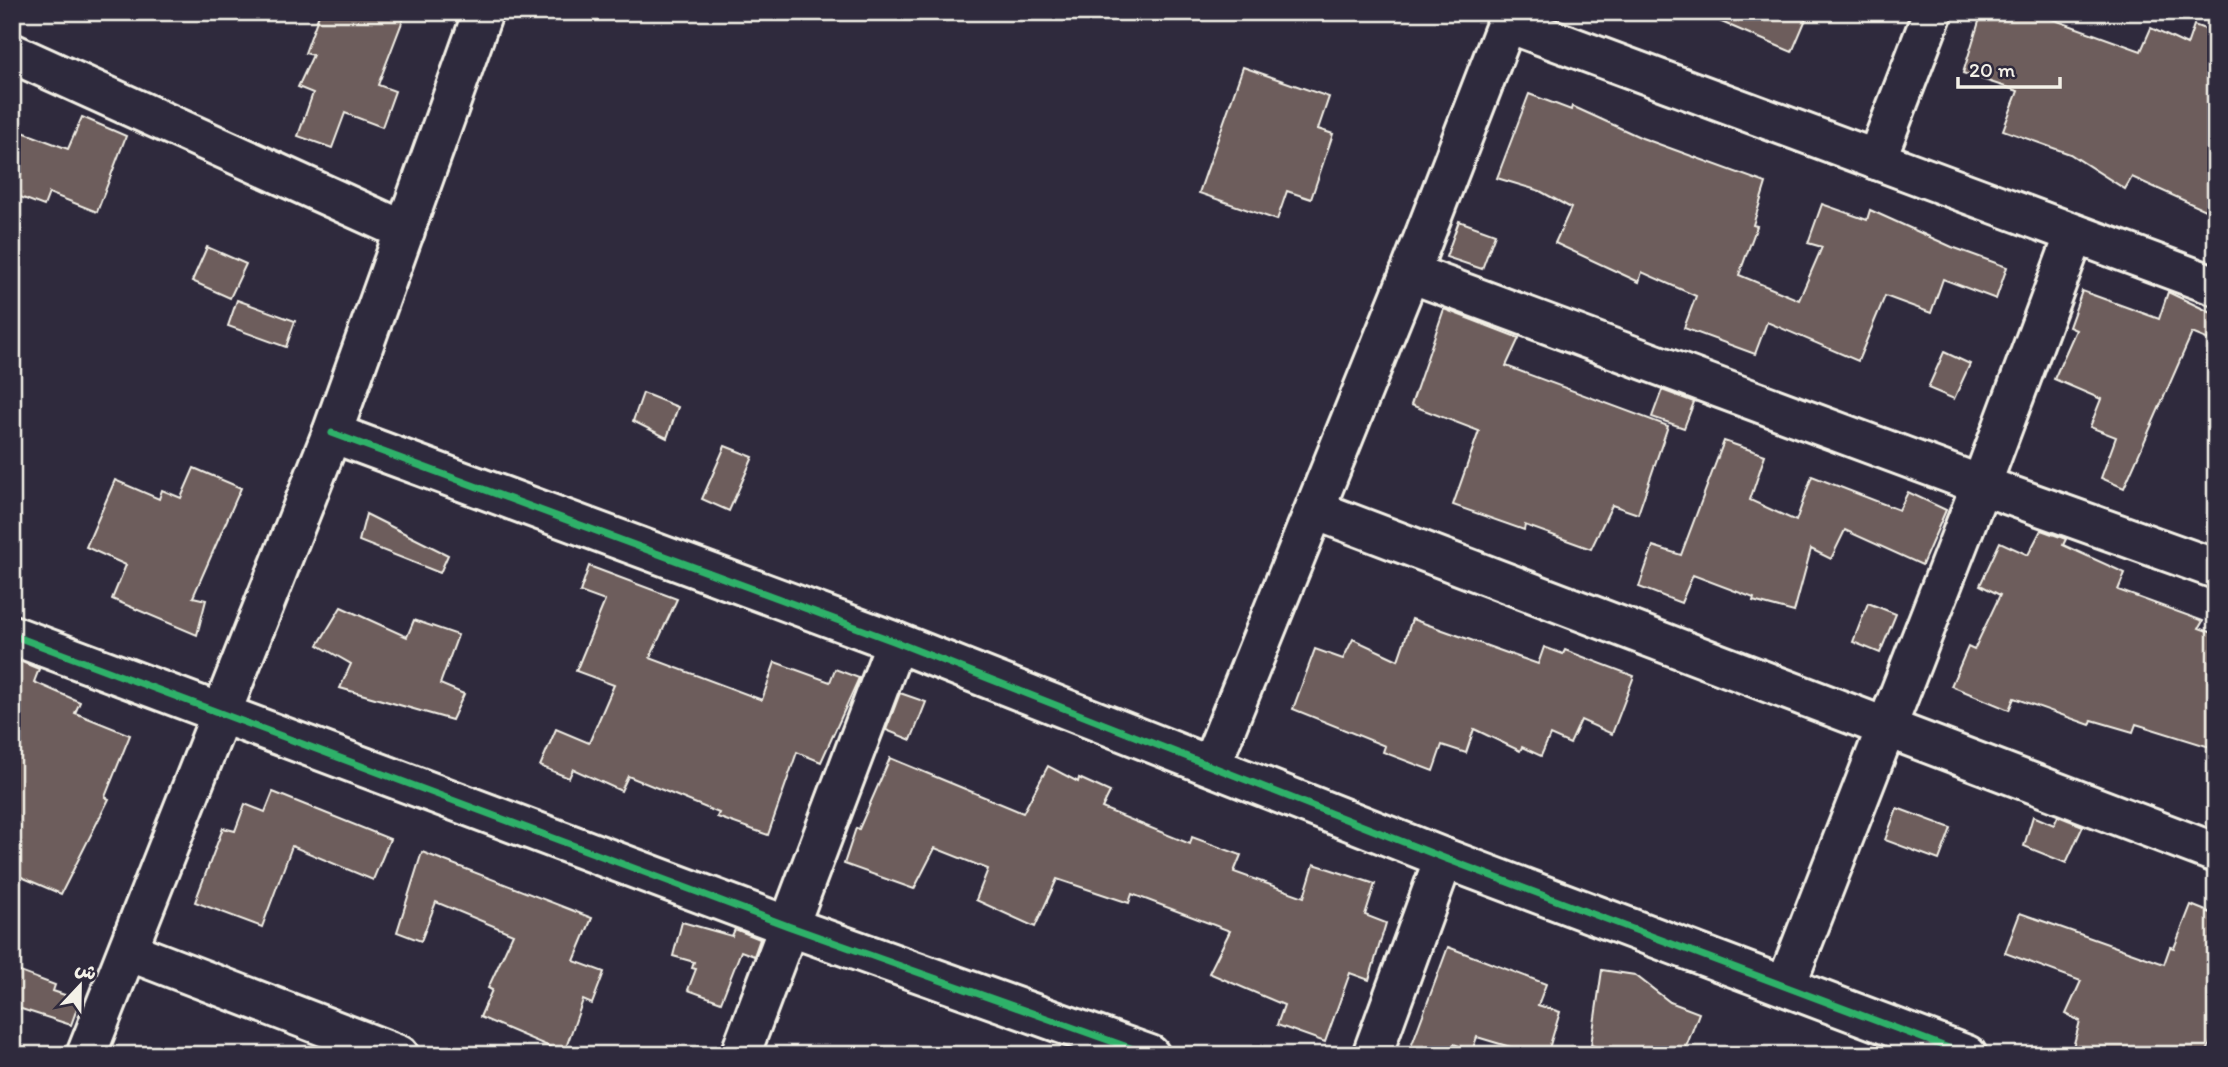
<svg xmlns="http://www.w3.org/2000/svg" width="2228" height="1067" font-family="Itim,'Playpen Sans Arabic',sans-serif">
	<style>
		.building { fill: #6d5d5b; stroke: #f4f1e8; stroke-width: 2 }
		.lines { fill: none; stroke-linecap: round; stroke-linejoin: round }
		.minor-casing { stroke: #f4f1e8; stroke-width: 44 }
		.minor { stroke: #2f2a3d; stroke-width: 38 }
		.cycleway-casing { stroke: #2f2a3d; stroke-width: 11 }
		.cycleway { stroke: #2db169; stroke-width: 7 }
	</style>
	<rect width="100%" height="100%" fill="#2f2a3d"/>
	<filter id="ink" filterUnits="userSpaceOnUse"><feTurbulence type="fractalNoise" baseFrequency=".0143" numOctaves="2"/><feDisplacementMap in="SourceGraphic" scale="14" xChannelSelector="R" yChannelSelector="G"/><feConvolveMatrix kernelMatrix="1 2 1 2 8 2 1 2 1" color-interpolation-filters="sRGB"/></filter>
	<g filter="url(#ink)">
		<!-- building -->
		<g class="building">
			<path d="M 320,12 L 406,12 L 378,85 L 395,91 L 382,127 L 345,113 L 332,148 L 298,136 L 313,93 L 298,87 L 313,55 L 305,53 Z"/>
			<path d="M 1698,12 L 1809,12 L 1792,52 Z"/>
			<path d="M 1982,12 L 2052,12 L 2049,18 L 2141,51 L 2151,28 L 2187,45 L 2194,25 L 2216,33 L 2216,215 L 2132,177 L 2125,189 L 2070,154 L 2003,130 L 2018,91 L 1963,73 Z"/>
			<path d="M 1243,67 L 1329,97 L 1318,129 L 1333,134 L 1311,199 L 1287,191 L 1277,220 L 1199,193 Z"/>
			<path d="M 1529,94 L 1571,110 L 1572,106 L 1642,138 L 1766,183 L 1753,225 L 1757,226 L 1739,275 L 1799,300 L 1822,247 L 1808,243 L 1822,204 L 1867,220 L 1870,210 L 1952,247 L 2007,267 L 1996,299 L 1943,279 L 1931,313 L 1885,296 L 1858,361 L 1767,322 L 1755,354 L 1684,328 L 1696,296 L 1642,272 L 1639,282 L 1555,243 L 1571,208 L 1540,191 L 1497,178 Z"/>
			<path d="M 82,117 L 126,136 L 97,212 L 49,193 L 44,206 L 12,194 L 21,173 L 12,170 L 12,128 L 68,149 Z"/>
			<path d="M 1459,221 L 1495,234 L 1482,269 L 1446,257 Z"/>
			<path d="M 207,247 L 246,264 L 230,298 L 192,281 Z"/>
			<path d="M 2082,291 L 2159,319 L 2168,292 L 2216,315 L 2216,343 L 2192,333 L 2124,488 L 2101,478 L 2116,437 L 2090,427 L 2101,399 L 2054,379 L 2076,330 L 2069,327 Z"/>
			<path d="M 237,300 L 295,321 L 286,347 L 228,326 Z"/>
			<path d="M 1444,309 L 1519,338 L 1506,366 L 1668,426 L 1638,514 L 1612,505 L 1591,549 L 1525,525 L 1524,530 L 1453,505 L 1479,431 L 1411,405 Z"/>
			<path d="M 1944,352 L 1970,364 L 1954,399 L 1928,388 Z"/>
			<path d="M 1662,390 L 1694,402 L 1684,428 L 1652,417 Z"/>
			<path d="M 643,393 L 678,407 L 667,438 L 633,421 Z"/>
			<path d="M 1724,441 L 1765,455 L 1750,500 L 1796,521 L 1812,476 L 1899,510 L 1908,492 L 1946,510 L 1922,565 L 1845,530 L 1831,559 L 1811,549 L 1794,612 L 1753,601 L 1754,598 L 1693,575 L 1681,603 L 1639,587 L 1653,546 L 1681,555 Z"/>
			<path d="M 725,446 L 753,457 L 729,511 L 702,499 Z"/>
			<path d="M 194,468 L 241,488 L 193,597 L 206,600 L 197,635 L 112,599 L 126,565 L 86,547 L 115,480 L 159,499 L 162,490 L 181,498 Z"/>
			<path d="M 366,514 L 448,555 L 440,573 L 359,541 Z"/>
			<path d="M 2041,530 L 2066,539 L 2063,545 L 2125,573 L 2118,590 L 2203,621 L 2199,628 L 2216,634 L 2216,749 L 2136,724 L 2133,732 L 2092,720 L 2090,725 L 2014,698 L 2009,710 L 1951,686 L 1968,647 L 1974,650 L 2000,595 L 1980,585 L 2000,542 L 2028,555 Z"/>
			<path d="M 589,566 L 677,599 L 650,658 L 762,700 L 775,662 L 830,682 L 835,669 L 859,678 L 821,762 L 797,752 L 768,835 L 717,817 L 719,813 L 628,776 L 621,791 L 573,769 L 569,778 L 540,766 L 556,729 L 589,743 L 614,685 L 576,671 L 605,601 L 580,592 Z"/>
			<path d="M 1868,603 L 1896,614 L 1880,653 L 1853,642 Z"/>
			<path d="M 341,607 L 407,637 L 414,620 L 458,635 L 440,684 L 464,694 L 452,720 L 340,688 L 351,664 L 318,645 Z"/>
			<path d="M 1412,619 L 1538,664 L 1544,647 L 1563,654 L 1565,650 L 1634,676 L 1612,734 L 1581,720 L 1570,744 L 1550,735 L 1541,756 L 1522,747 L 1520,751 L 1474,729 L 1466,753 L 1442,745 L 1433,771 L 1383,752 L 1385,746 L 1293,709 L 1315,649 L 1343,659 L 1353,639 L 1398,660 Z"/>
			<path d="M 12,658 L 39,669 L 34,682 L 80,702 L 75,713 L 130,735 L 105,797 L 109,799 L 61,894 L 12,873 Z"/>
			<path d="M 900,693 L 926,702 L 911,740 L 886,730 Z"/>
			<path d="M 890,758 L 1023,813 L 1048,766 L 1078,782 L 1079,778 L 1110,792 L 1102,808 L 1190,844 L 1192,837 L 1241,855 L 1234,872 L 1304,897 L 1314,864 L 1375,884 L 1365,915 L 1386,923 L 1369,980 L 1350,973 L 1325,1042 L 1277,1025 L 1284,1005 L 1209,973 L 1230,931 L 1132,894 L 1129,903 L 1057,879 L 1035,927 L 976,900 L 988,869 L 935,848 L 914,889 L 844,864 L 856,828 L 859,829 Z"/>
			<path d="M 273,792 L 390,839 L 373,880 L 292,846 L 262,927 L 195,902 L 223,828 L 235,831 L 245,804 L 265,812 Z"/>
			<path d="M 1897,808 L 1951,828 L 1939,860 L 1885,840 Z"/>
			<path d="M 2033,816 L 2054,825 L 2058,816 L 2083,826 L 2066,863 L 2024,846 Z"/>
			<path d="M 422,852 L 592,918 L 574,961 L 604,972 L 592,1004 L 583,1000 L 564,1053 L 480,1017 L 492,990 L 488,988 L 513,934 L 436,902 L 421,941 L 397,932 Z"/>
			<path d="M 2191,905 L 2216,915 L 2216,1027 L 2206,1055 L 2071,1055 L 2080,1021 L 2066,1014 L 2081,981 L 2005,953 L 2020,913 L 2164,964 L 2170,947 L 2174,948 Z"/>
			<path d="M 682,922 L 732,936 L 735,929 L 760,939 L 754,956 L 741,951 L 721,1002 L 688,990 L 696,969 L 692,968 L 694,962 L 673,956 Z"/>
			<path d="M 1448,947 L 1546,984 L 1538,1005 L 1560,1012 L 1547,1055 L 1537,1055 L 1477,1037 L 1472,1051 L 1454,1044 L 1450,1055 L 1408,1055 Z"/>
			<path d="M 12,969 L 55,985 L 53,991 L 80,1000 L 71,1025 L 12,1006 Z"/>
			<path d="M 1602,970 L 1635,975 L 1670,1002 L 1699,1013 L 1683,1055 L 1616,1055 L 1591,1045 Z"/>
		</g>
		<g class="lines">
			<!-- minor casing -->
			<g class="minor-casing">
				<g id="minor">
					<path d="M 1508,23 L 2216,286"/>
					<path d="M 12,53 L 405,231"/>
					<path d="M 1876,160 L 1933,12"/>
					<path d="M 1410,273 L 1981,485 L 2216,569"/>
					<path d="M 332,433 L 896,642 L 1444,858 L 1967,1055"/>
					<path d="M 1315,510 L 2216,853"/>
					<path d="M 12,635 L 788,926 L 1150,1055"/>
					<path d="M 1211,765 L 1410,273 L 1511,12"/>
					<path d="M 128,951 L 399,1055"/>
					<path d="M 1786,985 L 1981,485 L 2075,234"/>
					<path d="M 86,1055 L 332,433 L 483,12"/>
					<path d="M 740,1055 L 896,642"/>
					<path d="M 1372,1055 L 1444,858"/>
				</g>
			</g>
			<!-- minor -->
			<use href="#minor" class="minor"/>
			<!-- cycleway casing -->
			<g class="cycleway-casing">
				<g id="cycleway">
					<path d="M 332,433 L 896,642 L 1444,858 L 1967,1055"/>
					<path d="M 12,635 L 788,926 L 1150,1055"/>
				</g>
			</g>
			<!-- cycleway -->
			<use href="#cycleway" class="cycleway"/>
		</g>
	</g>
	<!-- margin -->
	<rect width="2228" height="1067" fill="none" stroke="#2f2a3d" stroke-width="42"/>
	<rect x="21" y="21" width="2186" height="1025" fill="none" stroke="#f4f1e8" stroke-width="2.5" filter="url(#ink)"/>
	<!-- north arrow -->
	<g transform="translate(80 986) rotate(22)" stroke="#2f2a3d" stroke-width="5" paint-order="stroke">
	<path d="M0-5L12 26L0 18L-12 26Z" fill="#f4f1e8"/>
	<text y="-10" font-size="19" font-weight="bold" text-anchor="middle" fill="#f4f1e8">ش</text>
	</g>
	<!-- scale -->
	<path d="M1958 77v10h102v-10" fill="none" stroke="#f4f1e8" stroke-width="3.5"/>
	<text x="1969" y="77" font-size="21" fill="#f4f1e8" stroke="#2f2a3d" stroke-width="5" paint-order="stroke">20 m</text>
</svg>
